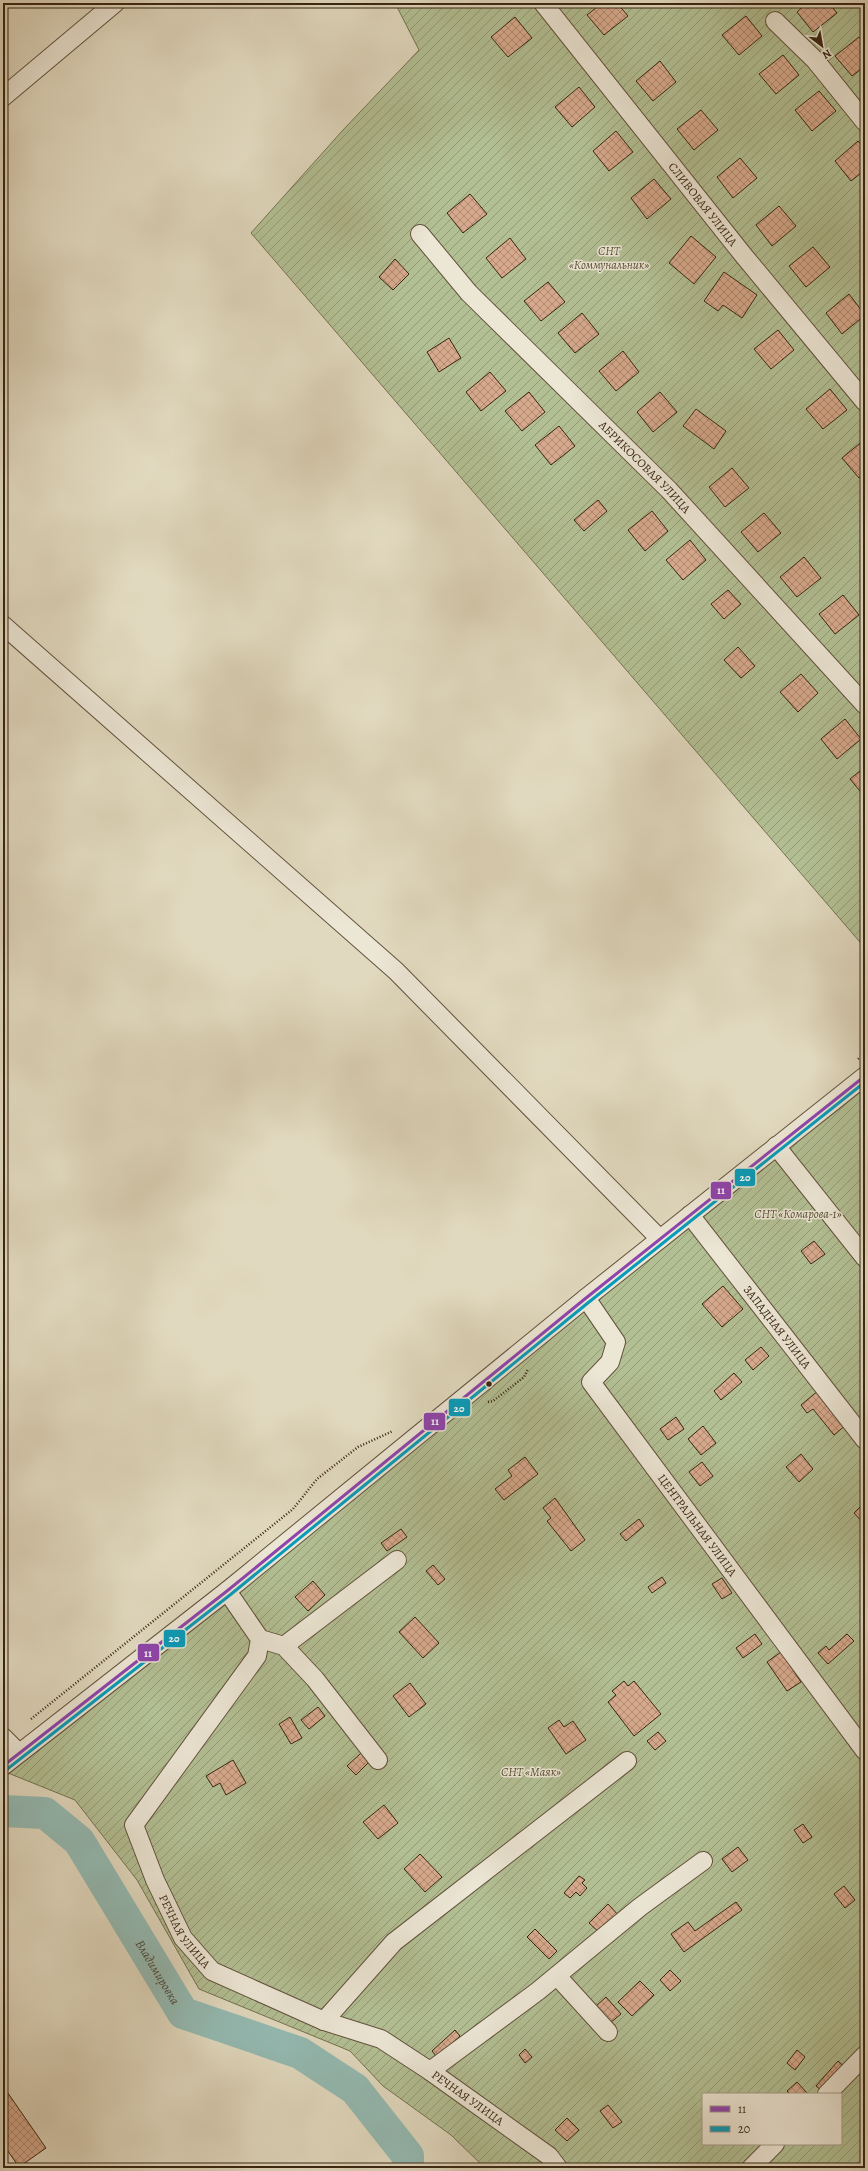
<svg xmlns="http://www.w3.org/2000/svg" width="868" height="2171" font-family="Alegreya,serif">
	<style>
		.garden { fill: url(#garden-furrows); stroke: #757252; fill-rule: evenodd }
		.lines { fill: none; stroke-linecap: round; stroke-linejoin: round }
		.river { stroke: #94bab2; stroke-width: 32 }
		.building { fill: url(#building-cross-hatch); stroke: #382512 }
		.minor-casing { stroke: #62523d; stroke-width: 20 }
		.path { stroke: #382512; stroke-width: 2.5; stroke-dasharray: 1 2; stroke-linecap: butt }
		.minor { stroke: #ece6d5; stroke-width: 18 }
		.bus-1-casing { stroke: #ece6d5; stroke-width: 6 }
		.bus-2-casing { stroke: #ece6d5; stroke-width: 6 }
		.bus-1 { stroke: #8e44ad; stroke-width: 3 }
		.bus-2 { stroke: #069cbb; stroke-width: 3 }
		.bus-dot { fill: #382512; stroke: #ece6d5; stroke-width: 1.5 }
		.labels { text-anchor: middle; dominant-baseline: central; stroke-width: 3; stroke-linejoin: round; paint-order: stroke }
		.street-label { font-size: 12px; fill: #382512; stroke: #ece6d5 }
		.park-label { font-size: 12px; font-style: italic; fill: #564c32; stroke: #ece6d5 }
		.water-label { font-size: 13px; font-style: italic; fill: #4f4a3a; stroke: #ece6d5 }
		.line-badge { stroke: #ece6d5; stroke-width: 1.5 }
		.badge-label { font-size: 11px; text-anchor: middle; font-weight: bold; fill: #fff }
	</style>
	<defs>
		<pattern id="garden-furrows" width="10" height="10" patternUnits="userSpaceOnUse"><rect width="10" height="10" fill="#b2bf93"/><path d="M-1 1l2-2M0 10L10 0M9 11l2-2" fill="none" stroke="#929b77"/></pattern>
		<pattern id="building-cross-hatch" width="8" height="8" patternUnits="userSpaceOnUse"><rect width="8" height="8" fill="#d6a98c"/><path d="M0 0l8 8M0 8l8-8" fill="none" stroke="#af8971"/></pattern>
	</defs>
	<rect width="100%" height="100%" fill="#e1d9bf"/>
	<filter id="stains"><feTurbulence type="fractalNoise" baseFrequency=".005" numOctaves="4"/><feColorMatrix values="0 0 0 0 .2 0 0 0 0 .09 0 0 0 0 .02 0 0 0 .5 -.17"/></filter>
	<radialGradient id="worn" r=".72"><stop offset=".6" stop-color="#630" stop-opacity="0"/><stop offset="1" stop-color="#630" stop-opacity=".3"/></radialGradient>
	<!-- garden -->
	<g class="garden">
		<path d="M 395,3 L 865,3 L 865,948 L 251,233 L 343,130 L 419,50 Z"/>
		<path d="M 865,1076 L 865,2168 L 485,2168 L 451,2135 L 383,2086 L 350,2051 L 199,1989 L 137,1880 L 75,1800 L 3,1771 ZM 703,2094 L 841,2094 L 841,2144 L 703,2144 Z"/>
	</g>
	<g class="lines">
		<!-- river -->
		<path class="river" id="s1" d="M 3,1811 L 45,1813 L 79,1841 L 183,2013 L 300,2053 L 355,2089 L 408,2156 L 408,2168"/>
	</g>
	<!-- building -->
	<g class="building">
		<path d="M 602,3 L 617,3 L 628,16 L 604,35 L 587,15 Z"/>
		<path d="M 807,3 L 829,3 L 837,13 L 813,32 L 797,12 Z"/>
		<path d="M 746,16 L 762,36 L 739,55 L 722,35 Z"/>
		<path d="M 515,17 L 532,38 L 508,57 L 491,37 Z"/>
		<path d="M 859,37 L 865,44 L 865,66 L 852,76 L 835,56 Z"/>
		<path d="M 783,55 L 799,75 L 776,94 L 759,74 Z"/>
		<path d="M 660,61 L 676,82 L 653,101 L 636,81 Z"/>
		<path d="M 579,87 L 595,107 L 572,127 L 555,107 Z"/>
		<path d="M 819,91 L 836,111 L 812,131 L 795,110 Z"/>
		<path d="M 701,110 L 718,130 L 694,150 L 677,129 Z"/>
		<path d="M 616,131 L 633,152 L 609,171 L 593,151 Z"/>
		<path d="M 858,141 L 865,149 L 865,170 L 851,181 L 835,161 Z"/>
		<path d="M 740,158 L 757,178 L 733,198 L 717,177 Z"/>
		<path d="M 654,179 L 671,199 L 647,219 L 631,198 Z"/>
		<path d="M 470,194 L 487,214 L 463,233 L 447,213 Z"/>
		<path d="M 779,206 L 796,226 L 772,246 L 756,225 Z"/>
		<path d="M 691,236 L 716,257 L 694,284 L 669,263 Z"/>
		<path d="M 510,238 L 526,259 L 502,278 L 486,258 Z"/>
		<path d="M 813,247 L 830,267 L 806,287 L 789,266 Z"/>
		<path d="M 395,259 L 409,274 L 393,290 L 379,277 Z"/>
		<path d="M 724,272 L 757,295 L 742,318 L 723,305 L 718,311 L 704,301 Z"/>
		<path d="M 548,282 L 565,302 L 541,321 L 524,301 Z"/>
		<path d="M 849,294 L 865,315 L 842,334 L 826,313 Z"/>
		<path d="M 582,313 L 599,334 L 575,353 L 558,333 Z"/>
		<path d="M 778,330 L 794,350 L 771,369 L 754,349 Z"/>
		<path d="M 449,338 L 461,358 L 439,372 L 427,352 Z"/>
		<path d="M 623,351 L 639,372 L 616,391 L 599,371 Z"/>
		<path d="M 490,372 L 506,391 L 481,411 L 466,392 Z"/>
		<path d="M 830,389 L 847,410 L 823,429 L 806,409 Z"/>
		<path d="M 529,392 L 545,412 L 522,431 L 505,411 Z"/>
		<path d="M 660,392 L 677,412 L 653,432 L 637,412 Z"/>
		<path d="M 696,409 L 726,431 L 714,449 L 683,426 Z"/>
		<path d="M 559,426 L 575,446 L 551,465 L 535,445 Z"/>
		<path d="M 865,439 L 865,473 L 859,478 L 842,458 Z"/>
		<path d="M 732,468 L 749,488 L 725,507 L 709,487 Z"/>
		<path d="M 598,500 L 607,511 L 584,531 L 574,520 Z"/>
		<path d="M 652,511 L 668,531 L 645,551 L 628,530 Z"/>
		<path d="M 764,513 L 781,533 L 758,552 L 741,532 Z"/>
		<path d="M 690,540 L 706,560 L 683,580 L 666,560 Z"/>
		<path d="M 804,557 L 821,578 L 797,597 L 780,577 Z"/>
		<path d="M 728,590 L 741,604 L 724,619 L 711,604 Z"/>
		<path d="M 843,595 L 859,615 L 835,634 L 819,614 Z"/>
		<path d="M 738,647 L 755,666 L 741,678 L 724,660 Z"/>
		<path d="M 801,674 L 818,693 L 798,712 L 780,692 Z"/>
		<path d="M 845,719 L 861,739 L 837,759 L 821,739 Z"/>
		<path d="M 865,767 L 865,797 L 850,779 Z"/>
		<path d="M 814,1241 L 825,1254 L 811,1264 L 801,1251 Z"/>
		<path d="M 723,1286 L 743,1309 L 722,1327 L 702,1304 Z"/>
		<path d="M 761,1347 L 769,1356 L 753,1370 L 745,1360 Z"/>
		<path d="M 734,1373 L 742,1382 L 721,1400 L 714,1391 Z"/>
		<path d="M 819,1390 L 847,1424 L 834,1435 L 813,1409 L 807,1413 L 801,1405 Z"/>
		<path d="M 676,1417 L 684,1429 L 668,1440 L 660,1429 Z"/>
		<path d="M 703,1426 L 716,1443 L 701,1455 L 688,1439 Z"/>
		<path d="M 801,1454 L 813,1469 L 799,1482 L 786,1467 Z"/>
		<path d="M 525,1457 L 538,1474 L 504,1500 L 495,1489 L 512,1476 L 508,1470 Z"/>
		<path d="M 702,1462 L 713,1476 L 700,1486 L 689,1472 Z"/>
		<path d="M 555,1498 L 585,1540 L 571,1551 L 547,1521 L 551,1518 L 543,1508 Z"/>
		<path d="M 865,1502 L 865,1525 L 854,1513 Z"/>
		<path d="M 639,1519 L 644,1526 L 626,1541 L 620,1534 Z"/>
		<path d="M 401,1529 L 407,1537 L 387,1551 L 381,1543 Z"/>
		<path d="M 433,1565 L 445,1579 L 438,1585 L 426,1571 Z"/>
		<path d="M 662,1577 L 666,1583 L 652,1593 L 648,1587 Z"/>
		<path d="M 722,1578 L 732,1593 L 722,1599 L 712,1584 Z"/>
		<path d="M 313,1581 L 325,1595 L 308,1611 L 295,1597 Z"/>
		<path d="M 415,1617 L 439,1643 L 423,1658 L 399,1632 Z"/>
		<path d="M 755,1634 L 762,1644 L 743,1658 L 736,1648 Z"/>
		<path d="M 847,1634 L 854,1641 L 828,1664 L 818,1653 L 826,1646 L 829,1650 Z"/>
		<path d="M 781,1652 L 801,1682 L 787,1691 L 767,1662 Z"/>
		<path d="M 624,1681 L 628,1686 L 634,1681 L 661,1714 L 634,1736 L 608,1702 L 616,1695 L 612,1691 Z"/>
		<path d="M 410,1683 L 426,1704 L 409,1717 L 393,1696 Z"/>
		<path d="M 318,1707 L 325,1716 L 309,1729 L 301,1720 Z"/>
		<path d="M 290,1717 L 302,1738 L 291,1744 L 279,1724 Z"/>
		<path d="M 559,1720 L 564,1727 L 573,1721 L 586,1740 L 566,1754 L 548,1728 Z"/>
		<path d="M 658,1732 L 666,1741 L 655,1750 L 647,1741 Z"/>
		<path d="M 361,1753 L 369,1762 L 356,1775 L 347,1766 Z"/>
		<path d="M 233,1760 L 246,1783 L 226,1795 L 220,1783 L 213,1787 L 206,1776 Z"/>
		<path d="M 384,1805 L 398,1823 L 378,1839 L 363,1822 Z"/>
		<path d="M 803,1824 L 812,1837 L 803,1843 L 794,1830 Z"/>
		<path d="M 738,1847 L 748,1860 L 732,1872 L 722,1859 Z"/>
		<path d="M 420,1854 L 442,1877 L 425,1892 L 404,1869 Z"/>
		<path d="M 579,1876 L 585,1880 L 582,1883 L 587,1888 L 580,1896 L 576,1892 L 570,1898 L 564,1893 Z"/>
		<path d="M 844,1886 L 855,1900 L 845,1908 L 834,1894 Z"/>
		<path d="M 736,1902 L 742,1910 L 684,1952 L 671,1934 L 688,1922 L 695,1931 Z"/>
		<path d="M 608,1904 L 620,1917 L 602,1935 L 589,1923 Z"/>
		<path d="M 535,1929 L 557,1951 L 549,1959 L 527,1937 Z"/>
		<path d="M 670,1970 L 681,1981 L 670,1991 L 660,1980 Z"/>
		<path d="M 640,1981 L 654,1995 L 632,2016 L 618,2002 Z"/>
		<path d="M 606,1997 L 621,2014 L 610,2023 L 596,2006 Z"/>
		<path d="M 455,2030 L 460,2036 L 437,2057 L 432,2051 Z"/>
		<path d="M 525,2049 L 532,2057 L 525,2063 L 519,2055 Z"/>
		<path d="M 797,2050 L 805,2057 L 795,2070 L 787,2063 Z"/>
		<path d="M 838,2061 L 849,2071 L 826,2094 L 816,2086 Z"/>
		<path d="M 797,2082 L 808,2094 L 790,2094 L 787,2091 Z"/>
		<path d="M 3,2086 L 46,2148 L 19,2167 L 3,2144 Z"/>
		<path d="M 608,2105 L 622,2122 L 613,2128 L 600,2111 Z"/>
		<path d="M 567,2118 L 579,2130 L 567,2141 L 555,2130 Z"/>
	</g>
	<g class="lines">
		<!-- minor casing -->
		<g class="minor-casing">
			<g id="minor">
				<path id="s2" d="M 543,3 L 744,256 L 865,402"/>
				<path d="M 775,21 L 815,60 L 865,122"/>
				<path d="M 3,97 L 115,3"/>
				<path id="s3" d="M 420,234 L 469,293 L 669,490 L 865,705"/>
				<path d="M 3,625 L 396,971 L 660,1239"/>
				<path d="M 776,1146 L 865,1258"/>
				<path id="s4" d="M 690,1215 L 865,1440"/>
				<path id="s5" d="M 586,1298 L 616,1342 L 610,1362 L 591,1382 L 865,1751"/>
				<path id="s6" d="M 227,1591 L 260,1639 L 257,1656 L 134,1825 L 155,1880 L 183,1938 L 212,1971 L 324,2021 L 381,2039 L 430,2071 L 549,2156 L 558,2168"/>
				<path d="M 260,1639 L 284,1646 L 315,1679 L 378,1760"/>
				<path d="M 284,1646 L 397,1560"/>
				<path d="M 3,1737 L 19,1753"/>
				<path d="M 3,1766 L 227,1591 L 586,1298 L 865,1076"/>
				<path d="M 557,1976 L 608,2032"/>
				<path d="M 324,2021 L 394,1942 L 627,1761"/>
				<path d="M 430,2071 L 538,1991 L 640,1907 L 703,1861"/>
				<path d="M 827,2094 L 865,2055"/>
				<path d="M 751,2168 L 775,2144"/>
			</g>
		</g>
		<!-- path -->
		<g class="path">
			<path d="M 858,1059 L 865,1053"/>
			<path d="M 488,1402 L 493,1401 L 524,1377 L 528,1369"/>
			<path d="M 31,1719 L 293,1509 L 317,1479 L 358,1447 L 393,1431"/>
		</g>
		<!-- minor -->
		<use href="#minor" class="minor"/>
		<!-- bus-1 casing -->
		<g class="bus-1-casing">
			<path id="bus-1" d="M 3,1766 L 227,1591 L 586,1298 L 865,1076"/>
		</g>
		<!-- bus-2 casing -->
		<g class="bus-2-casing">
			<path id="bus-2" d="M 6,1770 L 230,1595 L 589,1302 L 865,1082"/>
		</g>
		<!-- bus-1 -->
		<use href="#bus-1" class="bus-1"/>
		<!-- bus-2 -->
		<use href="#bus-2" class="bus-2"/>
	</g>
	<!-- markers -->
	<circle class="bus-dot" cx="489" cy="1384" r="3.5"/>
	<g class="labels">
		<!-- street labels -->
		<g class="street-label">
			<text stroke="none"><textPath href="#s2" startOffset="257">СЛИВОВАЯ УЛИЦА</textPath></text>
			<text stroke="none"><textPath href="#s3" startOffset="324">АБРИКОСОВАЯ УЛИЦА</textPath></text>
			<text stroke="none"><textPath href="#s4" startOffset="142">ЗАПАДНАЯ УЛИЦА</textPath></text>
			<text stroke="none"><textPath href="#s5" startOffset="280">ЦЕНТРАЛЬНАЯ УЛИЦА</textPath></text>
			<text stroke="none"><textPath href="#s6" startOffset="403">РЕЧНАЯ УЛИЦА</textPath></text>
			<text stroke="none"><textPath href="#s6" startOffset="739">РЕЧНАЯ УЛИЦА</textPath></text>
		</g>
		<!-- park labels -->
		<g class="park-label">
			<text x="609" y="251">СНТ<tspan x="609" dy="14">«Коммунальник»</tspan></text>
			<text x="798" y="1214">СНТ «Комарова-1»</text>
			<text x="531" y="1772">СНТ «Маяк»</text>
		</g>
		<!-- water labels -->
		<g class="water-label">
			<text stroke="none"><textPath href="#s1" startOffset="239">Владимировка</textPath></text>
		</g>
	</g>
	<g class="line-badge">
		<rect x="734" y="1168" width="22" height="19" rx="4" fill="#069cbb"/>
		<rect x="710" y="1181" width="22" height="19" rx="4" fill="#8e44ad"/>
		<rect x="448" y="1398" width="23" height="19" rx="4" fill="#069cbb"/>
		<rect x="423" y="1412" width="23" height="19" rx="4" fill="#8e44ad"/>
		<rect x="163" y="1629" width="23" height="19" rx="4" fill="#069cbb"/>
		<rect x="137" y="1643" width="23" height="19" rx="4" fill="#8e44ad"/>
	</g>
	<g class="badge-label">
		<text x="745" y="1181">20</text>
		<text x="721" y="1194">11</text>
		<text x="459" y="1412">20</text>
		<text x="435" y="1425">11</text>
		<text x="174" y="1642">20</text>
		<text x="148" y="1657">11</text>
	</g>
	<!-- margin -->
	<rect width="868" height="2171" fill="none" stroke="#e1d9bf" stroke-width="16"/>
	<rect x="4" y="4" width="860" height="2163" fill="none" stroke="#382512" stroke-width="2"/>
	<rect x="8" y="8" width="852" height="2155" fill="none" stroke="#382512"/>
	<!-- legend -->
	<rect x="702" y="2093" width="140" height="52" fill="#ece6d5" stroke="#a49987"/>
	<rect x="710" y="2106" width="20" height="6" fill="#8e44ad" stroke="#a49987"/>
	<text x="738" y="2113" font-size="12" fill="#382512">11</text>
	<rect x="710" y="2126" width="20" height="6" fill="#069cbb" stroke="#a49987"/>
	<text x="738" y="2133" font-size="12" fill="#382512">20</text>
	<!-- north arrow -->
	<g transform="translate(822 46) rotate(149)" stroke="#ece6d5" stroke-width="3" paint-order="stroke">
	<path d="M0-3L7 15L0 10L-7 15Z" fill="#382512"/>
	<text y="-6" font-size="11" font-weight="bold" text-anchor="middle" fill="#382512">N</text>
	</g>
	<rect width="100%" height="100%" filter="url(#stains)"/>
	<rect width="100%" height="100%" fill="url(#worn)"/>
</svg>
